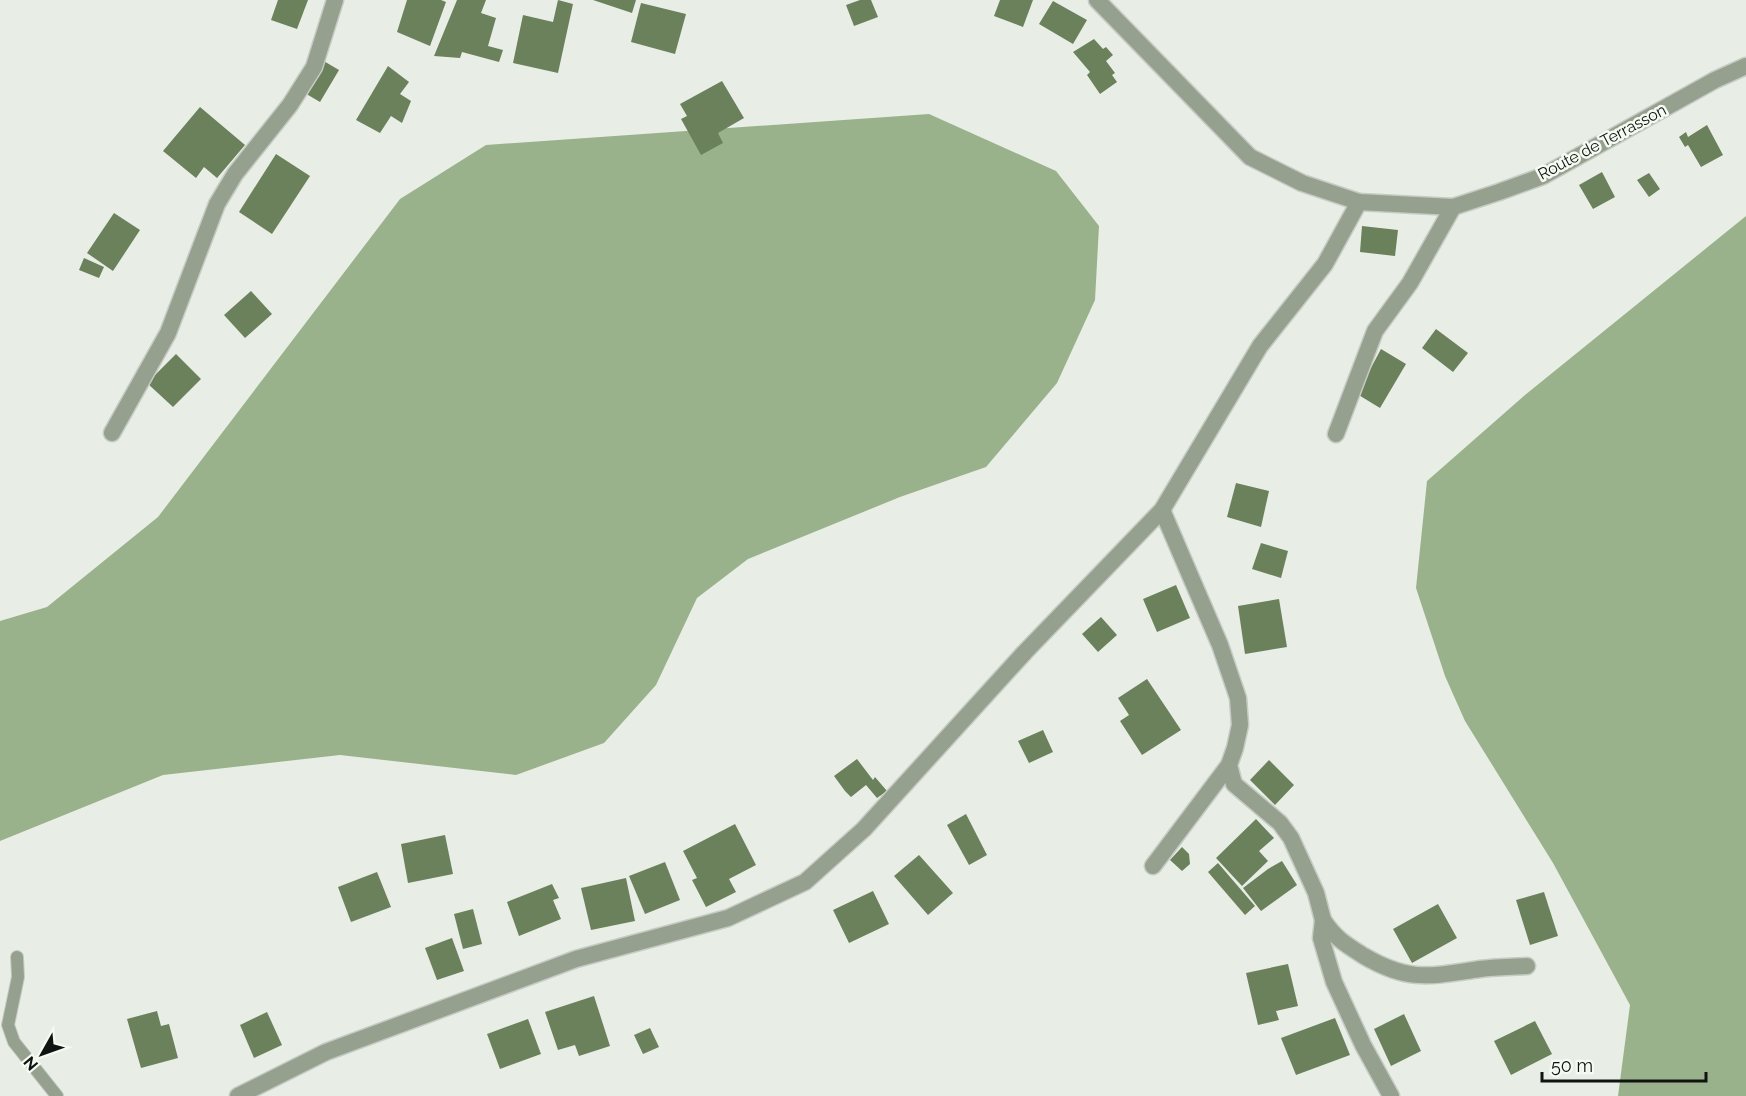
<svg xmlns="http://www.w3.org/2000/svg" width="1746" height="1096" font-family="Raleway,sans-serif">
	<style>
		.forest { fill: #9ab28b }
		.building { fill: #6a815c }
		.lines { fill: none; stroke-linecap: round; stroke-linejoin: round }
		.service-casing { stroke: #c6cbc3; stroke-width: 14 }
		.minor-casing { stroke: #c6cbc3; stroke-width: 19 }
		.tertiary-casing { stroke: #c6cbc3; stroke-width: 19 }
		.service { stroke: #95a08f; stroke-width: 12 }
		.minor { stroke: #95a08f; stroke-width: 16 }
		.tertiary { stroke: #95a08f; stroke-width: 16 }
		.labels { text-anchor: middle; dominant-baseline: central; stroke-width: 5; stroke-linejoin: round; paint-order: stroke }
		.street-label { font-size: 16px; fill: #111310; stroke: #f5fbf2 }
	</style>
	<rect width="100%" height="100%" fill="#e8eee5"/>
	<!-- forest -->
	<g class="forest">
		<path d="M 929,114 L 1056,171 L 1099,226 L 1095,300 L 1057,383 L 986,467 L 900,497 L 748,559 L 697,598 L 656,685 L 604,743 L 516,775 L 340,755 L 163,775 L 0,841 L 0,621 L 47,607 L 158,517 L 400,199 L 486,145 Z"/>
		<path d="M 1746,216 L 1746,1096 L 1618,1096 L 1630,1005 L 1553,863 L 1465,721 L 1445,676 L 1416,588 L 1427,481 L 1525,395 Z"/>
	</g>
	<!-- building -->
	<g class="building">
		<path d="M 278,0 L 308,0 L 297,29 L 271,20 Z"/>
		<path d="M 407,0 L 441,0 L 446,2 L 430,46 L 397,32 Z"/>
		<path d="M 457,0 L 486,0 L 481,13 L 496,18 L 488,46 L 503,50 L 499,62 L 462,52 L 460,58 L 434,56 Z"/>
		<path d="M 558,0 L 573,4 L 558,73 L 513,63 L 523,15 L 553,22 Z"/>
		<path d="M 593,0 L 636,0 L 632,13 Z"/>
		<path d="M 860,0 L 871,0 L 878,17 L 854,26 L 846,5 Z"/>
		<path d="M 1000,0 L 1033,0 L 1023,27 L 994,16 Z"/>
		<path d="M 1053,1 L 1087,20 L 1073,44 L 1039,24 Z"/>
		<path d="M 641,3 L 686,14 L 675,54 L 631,42 Z"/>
		<path d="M 1094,39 L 1103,49 L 1106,47 L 1113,55 L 1106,61 L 1115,73 L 1112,75 L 1117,82 L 1100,94 L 1087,75 L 1090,72 L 1073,52 Z"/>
		<path d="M 322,60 L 339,70 L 320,102 L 303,92 Z"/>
		<path d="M 388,66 L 409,82 L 400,94 L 411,101 L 402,123 L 391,116 L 380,133 L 356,120 Z"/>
		<path d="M 722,81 L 744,118 L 718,133 L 723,143 L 701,155 L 681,119 L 687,116 L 680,104 Z"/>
		<path d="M 200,107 L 245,145 L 217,178 L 204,167 L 196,178 L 163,151 Z"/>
		<path d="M 1707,125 L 1723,155 L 1701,167 L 1688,145 L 1685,147 L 1679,137 L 1686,132 L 1688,137 Z"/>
		<path d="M 276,154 L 310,176 L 272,234 L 239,212 Z"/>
		<path d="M 1602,172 L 1615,197 L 1593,209 L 1579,185 Z"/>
		<path d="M 1649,173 L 1660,189 L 1649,197 L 1637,180 Z"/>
		<path d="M 114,213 L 140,230 L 113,271 L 87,253 Z"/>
		<path d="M 1362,226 L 1398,230 L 1395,256 L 1360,252 Z"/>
		<path d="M 84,258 L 104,267 L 99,278 L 79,270 Z"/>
		<path d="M 251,291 L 272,314 L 245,338 L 224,315 Z"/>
		<path d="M 1436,329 L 1468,353 L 1453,372 L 1422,348 Z"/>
		<path d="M 1381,349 L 1406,364 L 1380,408 L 1357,394 Z"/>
		<path d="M 176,354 L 201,379 L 173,407 L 147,383 Z"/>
		<path d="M 1236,483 L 1269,491 L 1261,527 L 1227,517 Z"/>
		<path d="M 1261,543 L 1288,551 L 1281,578 L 1252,569 Z"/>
		<path d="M 1176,585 L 1190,618 L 1157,632 L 1143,599 Z"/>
		<path d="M 1279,599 L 1287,647 L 1245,654 L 1238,606 Z"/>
		<path d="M 1101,617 L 1117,635 L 1098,652 L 1082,634 Z"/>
		<path d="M 1147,679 L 1181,730 L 1142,755 L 1120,721 L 1129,715 L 1118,698 Z"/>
		<path d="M 1043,730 L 1053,752 L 1029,763 L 1018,741 Z"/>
		<path d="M 857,759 L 873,780 L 875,777 L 887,791 L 877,798 L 866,785 L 851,797 L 845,791 L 834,776 Z"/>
		<path d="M 1269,760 L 1294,785 L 1275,805 L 1250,780 Z"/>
		<path d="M 966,814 L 987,855 L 969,865 L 947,825 Z"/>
		<path d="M 1256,819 L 1274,838 L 1259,851 L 1268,861 L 1242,886 L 1216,858 Z"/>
		<path d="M 735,824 L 756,865 L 729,879 L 736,892 L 706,907 L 692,880 L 697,878 L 683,851 Z"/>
		<path d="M 445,835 L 453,874 L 408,883 L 401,844 Z"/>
		<path d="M 1182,847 L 1189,854 L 1190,864 L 1182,871 L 1170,860 Z"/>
		<path d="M 919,855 L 953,893 L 928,915 L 894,876 Z"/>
		<path d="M 1282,861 L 1297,885 L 1261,911 L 1243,888 L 1268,869 Z"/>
		<path d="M 665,862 L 680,900 L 645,914 L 629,876 Z"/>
		<path d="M 1218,863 L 1255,906 L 1245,915 L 1208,872 Z"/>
		<path d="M 377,872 L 391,907 L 351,922 L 338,887 Z"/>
		<path d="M 626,878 L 635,921 L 591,930 L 581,888 Z"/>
		<path d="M 552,884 L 559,898 L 553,900 L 561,919 L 519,936 L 507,902 Z"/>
		<path d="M 873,891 L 889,924 L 849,943 L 833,910 Z"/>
		<path d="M 1544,892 L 1558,936 L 1530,945 L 1516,900 Z"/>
		<path d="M 1438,904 L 1457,938 L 1412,963 L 1393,929 Z"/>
		<path d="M 473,909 L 482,944 L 463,949 L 454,914 Z"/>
		<path d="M 452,938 L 464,971 L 437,980 L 425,948 Z"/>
		<path d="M 1288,964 L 1298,1006 L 1276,1011 L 1279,1020 L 1258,1025 L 1246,973 Z"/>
		<path d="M 594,996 L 610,1046 L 579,1056 L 575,1045 L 558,1050 L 545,1012 Z"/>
		<path d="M 157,1011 L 161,1026 L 169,1024 L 178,1058 L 141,1068 L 127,1019 Z"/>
		<path d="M 267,1012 L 282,1045 L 254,1058 L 240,1025 Z"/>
		<path d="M 1404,1014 L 1421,1051 L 1391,1066 L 1374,1029 Z"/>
		<path d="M 1335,1018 L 1350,1055 L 1296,1075 L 1281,1038 Z"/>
		<path d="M 528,1019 L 541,1054 L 500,1069 L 487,1034 Z"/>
		<path d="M 1535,1021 L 1552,1054 L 1511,1075 L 1494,1041 Z"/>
		<path d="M 650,1028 L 659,1047 L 643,1054 L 634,1035 Z"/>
	</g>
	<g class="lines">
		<!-- service casing -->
		<g class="service-casing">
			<path id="service" d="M 17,957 L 18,977 L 8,1025 L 14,1042 L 57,1096"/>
		</g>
		<!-- minor casing -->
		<g class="minor-casing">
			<g id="minor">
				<path d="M 112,433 L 168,333 L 217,204 L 235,174 L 290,105 L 314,67 L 335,0"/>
				<path d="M 1336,434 L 1375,331 L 1410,283 L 1453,207"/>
				<path d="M 1162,510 L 1220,645 L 1238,698 L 1240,725 L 1235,748 L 1229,765 L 1234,784 L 1280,823 L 1291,838 L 1316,893 L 1323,920 L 1321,938 L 1334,982 L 1363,1045 L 1391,1096"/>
				<path d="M 1153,866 L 1229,765"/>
				<path d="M 1323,920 C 1336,939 1345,944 1364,956 C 1410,983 1431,976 1480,969 C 1495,967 1511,967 1527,966"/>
				<path d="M 238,1096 L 326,1052 L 576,959 L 728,918 L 805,882 L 864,829 L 1025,652 L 1162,510 L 1260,346 L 1325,264 L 1359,202"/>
			</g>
		</g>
		<!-- tertiary casing -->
		<g class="tertiary-casing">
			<path id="tertiary" d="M 1097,0 L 1250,157 L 1302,183 L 1359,202 L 1453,207 L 1499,192 L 1543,176 L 1715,80 L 1746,66"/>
		</g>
		<!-- service -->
		<use href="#service" class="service"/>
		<!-- minor -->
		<use href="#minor" class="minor"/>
		<!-- tertiary -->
		<use href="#tertiary" class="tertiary"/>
	</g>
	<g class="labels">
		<!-- street labels -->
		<g class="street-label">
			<text transform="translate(1602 142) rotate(-28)">Route de Terrasson</text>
		</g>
	</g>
	<!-- north arrow -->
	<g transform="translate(42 1054) rotate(230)" stroke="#f5fbf2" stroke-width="4.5" paint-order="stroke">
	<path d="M0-4.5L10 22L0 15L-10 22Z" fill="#111310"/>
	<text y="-9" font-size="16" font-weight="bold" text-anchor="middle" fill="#111310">N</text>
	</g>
	<!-- scale -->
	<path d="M1542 1072v9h164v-9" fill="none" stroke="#111310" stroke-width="3"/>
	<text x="1551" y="1072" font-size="18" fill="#111310" stroke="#f5fbf2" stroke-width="4.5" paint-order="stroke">50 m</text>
</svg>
